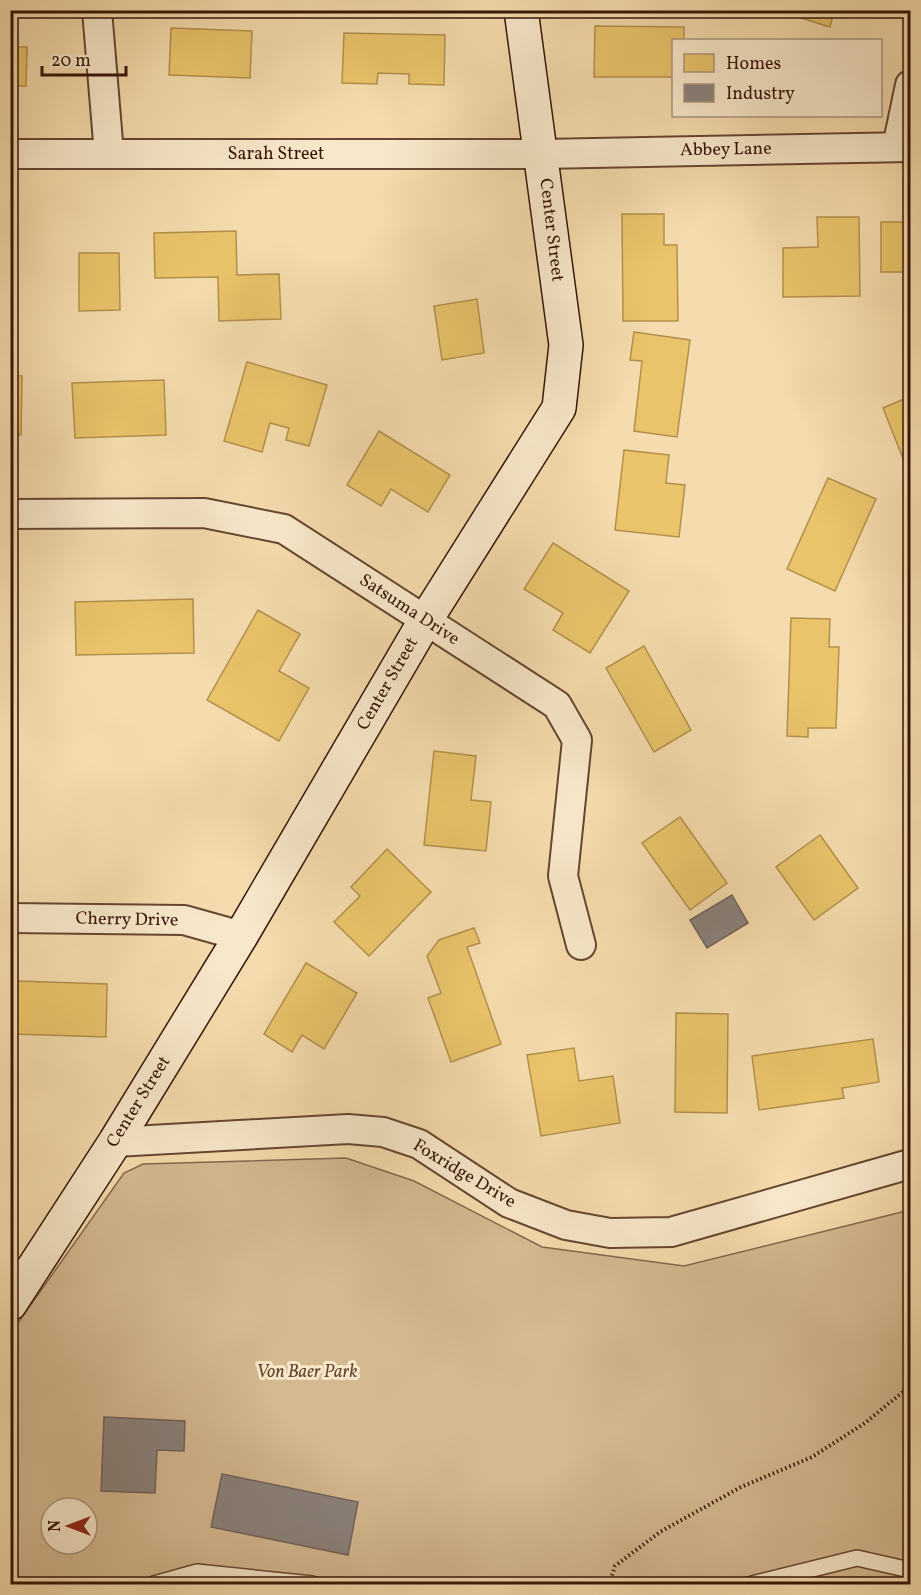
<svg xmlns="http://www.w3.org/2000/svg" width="921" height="1595" font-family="Vollkorn,serif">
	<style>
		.green { fill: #d5b991; stroke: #86674c; stroke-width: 1.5; fill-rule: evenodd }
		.homes { fill: #e9c46a; stroke: #b3904c; stroke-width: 1.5 }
		.industry { fill: #8a817c; stroke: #716159; stroke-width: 1.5 }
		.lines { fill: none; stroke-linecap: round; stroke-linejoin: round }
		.stream { stroke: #826449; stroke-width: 8 }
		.lane-casing { stroke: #664630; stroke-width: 18 }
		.street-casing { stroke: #664630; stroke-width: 32 }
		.secondary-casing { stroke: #361507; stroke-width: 36 }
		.path { stroke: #361507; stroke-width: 4; stroke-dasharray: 1.5 3; stroke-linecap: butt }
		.lane { stroke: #f8e8ca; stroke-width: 15 }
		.street { stroke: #f8e8ca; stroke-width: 28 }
		.secondary { stroke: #f8e8ca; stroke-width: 33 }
		.labels { text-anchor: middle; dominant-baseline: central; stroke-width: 6; stroke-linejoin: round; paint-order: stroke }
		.street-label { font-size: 18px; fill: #361507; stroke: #f8e8ca }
		.park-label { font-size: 18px; font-style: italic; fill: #664630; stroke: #f8e8ca }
	</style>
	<rect width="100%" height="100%" fill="#f5dbad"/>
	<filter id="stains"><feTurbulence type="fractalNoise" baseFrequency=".00333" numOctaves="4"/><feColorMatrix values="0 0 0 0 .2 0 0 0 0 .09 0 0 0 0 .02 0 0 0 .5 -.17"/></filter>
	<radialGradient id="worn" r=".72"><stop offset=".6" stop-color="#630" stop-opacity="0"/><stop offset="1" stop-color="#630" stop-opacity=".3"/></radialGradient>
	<!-- green -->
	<path class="green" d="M 346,1158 L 414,1181 L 542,1247 L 684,1266 L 910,1210 L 910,1584 L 11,1584 L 11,1338 L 13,1330 L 124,1173 L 143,1164 ZM 51,1508 L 87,1508 L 87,1544 L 51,1544 Z"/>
	<!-- homes -->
	<g class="homes">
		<path d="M 775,10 L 834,10 L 830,27 Z"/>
		<path d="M 595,26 L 684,27 L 684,40 L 674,40 L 674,77 L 594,77 Z"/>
		<path d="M 171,28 L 252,31 L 250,78 L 169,75 Z"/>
		<path d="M 344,33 L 445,35 L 444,85 L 409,84 L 409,74 L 378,73 L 377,84 L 342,83 Z"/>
		<path d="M 10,47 L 27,47 L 26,86 L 10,86 Z"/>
		<path d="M 622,214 L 664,214 L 664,245 L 677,245 L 678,321 L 623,321 Z"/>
		<path d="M 817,217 L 859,217 L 860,296 L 783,297 L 783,248 L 818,247 Z"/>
		<rect x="881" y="222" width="29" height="50"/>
		<path d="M 236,231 L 237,275 L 279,274 L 281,319 L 219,321 L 218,277 L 155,278 L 154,233 Z"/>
		<path d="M 79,253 L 119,253 L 120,310 L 79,311 Z"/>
		<path d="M 477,299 L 484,353 L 442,360 L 434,306 Z"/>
		<path d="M 634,332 L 690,340 L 677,437 L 634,431 L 642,361 L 630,360 Z"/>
		<path d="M 247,362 L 327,385 L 309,446 L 286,440 L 289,428 L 270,423 L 262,452 L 224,441 Z"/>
		<path d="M 10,375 L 22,376 L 21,435 L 10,435 Z"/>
		<path d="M 164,380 L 166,435 L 75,438 L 72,383 Z"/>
		<path d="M 904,399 L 910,414 L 910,476 L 883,408 Z"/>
		<path d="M 379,431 L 450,475 L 428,512 L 391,489 L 381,506 L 347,485 Z"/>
		<path d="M 624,450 L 669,455 L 666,483 L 685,485 L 679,537 L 615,530 Z"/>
		<path d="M 828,478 L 876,499 L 835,591 L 787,569 Z"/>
		<path d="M 553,543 L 629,591 L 590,653 L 553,630 L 563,613 L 524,589 Z"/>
		<path d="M 193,599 L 194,653 L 76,655 L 75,602 Z"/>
		<path d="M 258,610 L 300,634 L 279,671 L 309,688 L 279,741 L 207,700 Z"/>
		<path d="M 791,618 L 830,619 L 829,647 L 839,647 L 836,728 L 808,728 L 808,737 L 787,736 Z"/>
		<path d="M 644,646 L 691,730 L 654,752 L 606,668 Z"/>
		<path d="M 434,751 L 476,756 L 471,800 L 491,802 L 486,851 L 424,845 Z"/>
		<path d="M 680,817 L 727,883 L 690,910 L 642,843 Z"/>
		<path d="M 820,835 L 858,888 L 814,920 L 776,867 Z"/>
		<path d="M 387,849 L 431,892 L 369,956 L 334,922 L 360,896 L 351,887 Z"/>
		<path d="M 474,928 L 480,943 L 467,947 L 501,1044 L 451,1062 L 428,998 L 441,993 L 427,956 L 439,940 Z"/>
		<path d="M 306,963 L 357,993 L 324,1049 L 302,1035 L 292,1052 L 264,1034 Z"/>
		<path d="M 16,981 L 107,984 L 106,1037 L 14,1034 Z"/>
		<path d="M 676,1013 L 728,1014 L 727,1113 L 675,1112 Z"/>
		<path d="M 873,1039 L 879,1082 L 842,1088 L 844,1098 L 759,1110 L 752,1056 Z"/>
		<path d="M 574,1048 L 579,1081 L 613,1076 L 620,1123 L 541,1136 L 527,1055 Z"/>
	</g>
	<!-- industry -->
	<g class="industry">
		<path d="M 732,895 L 748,923 L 707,948 L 690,920 Z"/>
		<path d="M 104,1417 L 185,1421 L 184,1451 L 157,1450 L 155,1493 L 101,1491 Z"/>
		<path d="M 222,1474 L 358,1502 L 348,1555 L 211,1527 Z"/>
	</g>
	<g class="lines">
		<!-- stream -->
		<path class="stream" d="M 904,1584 L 910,1579"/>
		<!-- lane casing -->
		<g class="lane-casing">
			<g id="lane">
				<path d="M 154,1584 L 197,1572 L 312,1584"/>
				<path d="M 752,1584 L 857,1558 L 910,1570"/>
			</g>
		</g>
		<!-- street casing -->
		<g class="street-casing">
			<g id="street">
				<path d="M 97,10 L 109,154"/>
				<path d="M 897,147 L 910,85"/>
				<path d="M 10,154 L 541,154 L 910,147"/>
				<path d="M 10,514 L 204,513 L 284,529 L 557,705 L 577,740 L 563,876 L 581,945"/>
				<path d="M 10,918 L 184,920 L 241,936"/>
				<path d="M 115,1142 L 348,1129 L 383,1132 L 419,1144 L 509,1203 L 566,1225 L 610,1233 L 671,1232 L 910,1164"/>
			</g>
		</g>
		<!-- secondary casing -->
		<g class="secondary-casing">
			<path id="secondary" d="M 10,1304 L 115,1142 L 241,936 L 425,621 L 559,408 L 566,345 L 521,10"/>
		</g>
		<!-- path -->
		<path class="path" d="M 609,1584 L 615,1566 L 660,1532 L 741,1487 L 812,1457 L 865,1423 L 910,1386"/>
		<!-- lane -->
		<use href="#lane" class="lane"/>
		<!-- street -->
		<use href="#street" class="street"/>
		<!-- secondary -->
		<use href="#secondary" class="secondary"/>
	</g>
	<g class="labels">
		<!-- street labels -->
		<g class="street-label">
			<text transform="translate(726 150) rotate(-1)">Abbey Lane</text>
			<text x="276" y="154">Sarah Street</text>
			<text transform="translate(551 230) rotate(83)">Center Street</text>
			<text transform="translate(409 610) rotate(33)">Satsuma Drive</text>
			<text transform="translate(388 684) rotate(-60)">Center Street</text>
			<text transform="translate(127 920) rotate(1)">Cherry Drive</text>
			<text transform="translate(139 1102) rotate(-58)">Center Street</text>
			<text transform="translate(464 1174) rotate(31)">Foxridge Drive</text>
		</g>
		<!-- park labels -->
		<g class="park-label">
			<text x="307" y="1372">Von Baer Park</text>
		</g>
	</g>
	<!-- margin -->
	<rect width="921" height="1595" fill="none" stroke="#f5dbad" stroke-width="36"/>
	<rect x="12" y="12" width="897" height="1571" fill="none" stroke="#361507" stroke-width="3"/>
	<rect x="18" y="18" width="885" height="1559" fill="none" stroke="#361507" stroke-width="1.5"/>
	<!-- legend -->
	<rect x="672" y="39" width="210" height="78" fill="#f8e8ca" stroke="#aa947c" stroke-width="1.5"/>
	<rect x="684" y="54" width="30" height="18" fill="#e9c46a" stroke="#aa947c" stroke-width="1.5"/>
	<text x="726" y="69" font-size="18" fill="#361507">Homes</text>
	<rect x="684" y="84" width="30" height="18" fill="#8a817c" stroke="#aa947c" stroke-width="1.5"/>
	<text x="726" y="99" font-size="18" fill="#361507">Industry</text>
	<!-- north arrow -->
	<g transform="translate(69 1526) rotate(270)"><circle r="28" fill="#f8e8ca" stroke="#aa947c" stroke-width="1.5"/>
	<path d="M0-4.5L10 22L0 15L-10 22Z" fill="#8f2418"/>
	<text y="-9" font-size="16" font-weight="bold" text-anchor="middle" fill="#361507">N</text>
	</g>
	<!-- scale -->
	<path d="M42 66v9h84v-9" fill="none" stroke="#361507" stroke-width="3"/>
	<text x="51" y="66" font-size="18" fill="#361507" stroke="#f8e8ca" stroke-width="4.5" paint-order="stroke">20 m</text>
	<rect width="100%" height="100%" filter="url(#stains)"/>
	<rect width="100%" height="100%" fill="url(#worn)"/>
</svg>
